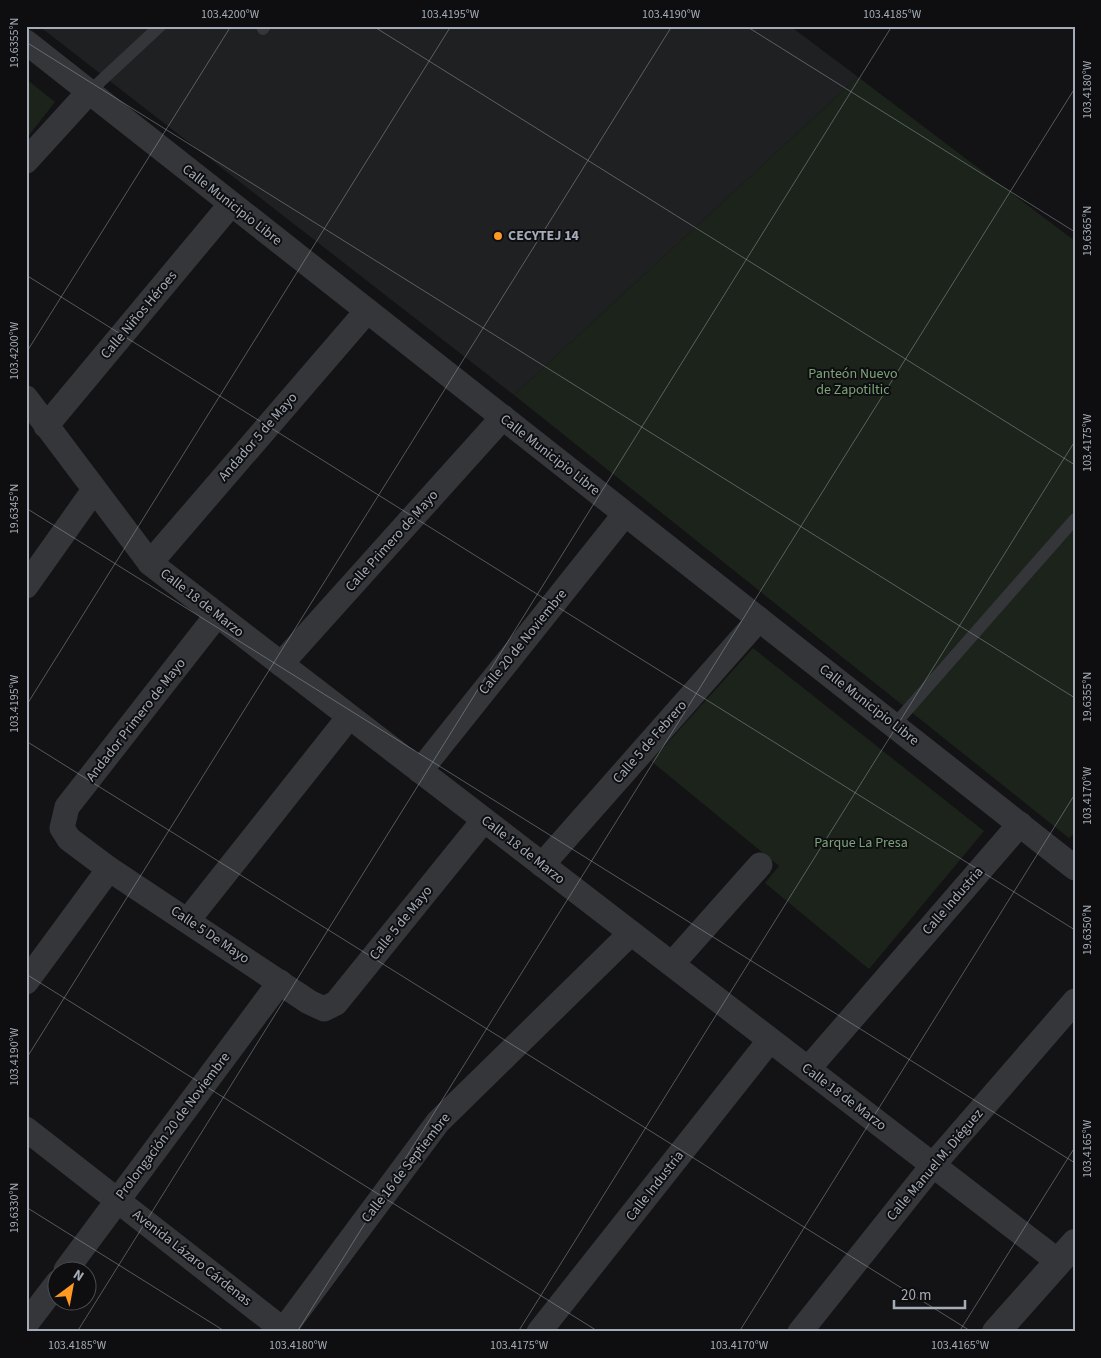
<svg xmlns="http://www.w3.org/2000/svg" width="1101" height="1358" font-family="'Source Sans 3',sans-serif">
	<style>
		.built { fill: #1f2022 }
		.green { fill: #1b231b }
		.lines { fill: none; stroke-linecap: round; stroke-linejoin: round }
		.service { stroke: #34363a; stroke-width: 12 }
		.minor { stroke: #34363a; stroke-width: 25 }
		.tertiary { stroke: #34363a; stroke-width: 28 }
		.ticks { fill: none; stroke: #a4acb7; stroke-width: 1; stroke-opacity: 0.45 }
		.poi-dot { fill: #fe9922; stroke: #0e0e10; stroke-width: 2 }
		.labels { text-anchor: middle; dominant-baseline: central; stroke-width: 4; stroke-linejoin: round; paint-order: stroke }
		.street-label { font-size: 14px; fill: #a4acb7; stroke: #0e0e10 }
		.poi-label { font-size: 14px; font-weight: bold; fill: #a4acb7; stroke: #0e0e10; text-anchor: start }
		.park-label { font-size: 14px; fill: #7ca379; stroke: #0e0e10 }
		.neatline { fill: none; stroke: #a4acb7; stroke-width: 2 }
		.ticks-label { font-size: 12px; text-anchor: middle; fill: #a4acb7 }
	</style>
	<rect width="100%" height="100%" fill="#131315"/>
	<!-- built -->
	<path class="built" d="M 39,26 L 790,26 L 858,77 L 514,395 Z"/>
	<!-- green -->
	<g class="green">
		<path d="M 858,77 L 1075,241 L 1075,833 L 1069,838 L 514,395 Z"/>
		<path d="M 26,79 L 55,102 L 26,139 Z"/>
		<path d="M 753,648 L 984,831 L 869,969 L 765,883 L 779,866 L 651,761 Z"/>
	</g>
	<g class="lines">
		<!-- service -->
		<g class="service">
			<path d="M 263,29 L 265,26"/>
			<path d="M 89,92 L 160,26"/>
			<path d="M 894,725 L 1075,519"/>
		</g>
		<!-- minor -->
		<g class="minor">
			<path d="M 26,42 L 1075,868"/>
			<path d="M 26,161 L 89,92"/>
			<path d="M 26,398 L 150,563 L 1059,1262"/>
			<path d="M 46,426 L 231,204"/>
			<path d="M 150,563 L 367,311"/>
			<path d="M 26,586 L 94,490"/>
			<path d="M 217,615 L 67,807 L 62,828 L 69,839 L 109,869 L 309,1002 L 324,1009 L 336,1003 L 484,820"/>
			<path d="M 281,664 L 503,417"/>
			<path d="M 420,771 L 625,514"/>
			<path d="M 542,865 L 759,619"/>
			<path d="M 188,920 L 349,717"/>
			<path d="M 672,964 L 760,865"/>
			<path d="M 26,982 L 109,869"/>
			<path d="M 808,1069 L 1020,824"/>
			<path d="M 26,1129 L 286,1332"/>
			<path d="M 66,1270 L 280,982"/>
			<path d="M 26,1324 L 58,1282"/>
			<path d="M 282,1332 L 438,1122 L 631,933"/>
			<path d="M 539,1332 L 770,1040"/>
			<path d="M 800,1332 L 933,1165 L 1075,1001"/>
		</g>
		<!-- tertiary -->
		<path class="tertiary" d="M 996,1332 L 1075,1243"/>
	</g>
	<!-- ticks -->
	<path class="ticks" d="M 373,26 L 1075,465M 746,26 L 1075,232M 26,42 L 1075,698M 26,275 L 1075,930M 26,353 L 231,26M 26,508 L 1075,1163M 26,706 L 451,26M 26,741 L 972,1332M 26,974 L 599,1332M 26,1059 L 672,26M 26,1207 L 226,1332M 77,1332 L 892,26M 297,1332 L 1075,88M 518,1332 L 1075,441M 739,1332 L 1075,794M 959,1332 L 1075,1147"/>
	<!-- markers -->
	<circle class="poi-dot" cx="498" cy="236" r="5"/>
	<g class="labels">
		<!-- street labels -->
		<g class="street-label">
			<text transform="translate(232 205) rotate(38)">Calle Municipio Libre</text>
			<text transform="translate(139 315) rotate(-50)">Calle Niños Héroes</text>
			<text transform="translate(258 437) rotate(-49)">Andador 5 de Mayo</text>
			<text transform="translate(550 455) rotate(38)">Calle Municipio Libre</text>
			<text transform="translate(392 541) rotate(-48)">Calle Primero de Mayo</text>
			<text transform="translate(202 603) rotate(38)">Calle 18 de Marzo</text>
			<text transform="translate(523 642) rotate(-51)">Calle 20 de Noviembre</text>
			<text transform="translate(869 705) rotate(38)">Calle Municipio Libre</text>
			<text transform="translate(136 720) rotate(-52)">Andador Primero de Mayo</text>
			<text transform="translate(650 742) rotate(-49)">Calle 5 de Febrero</text>
			<text transform="translate(523 850) rotate(38)">Calle 18 de Marzo</text>
			<text transform="translate(953 901) rotate(-49)">Calle Industria</text>
			<text transform="translate(401 923) rotate(-51)">Calle 5 de Mayo</text>
			<text transform="translate(210 935) rotate(34)">Calle 5 De Mayo</text>
			<text transform="translate(844 1097) rotate(37)">Calle 18 de Marzo</text>
			<text transform="translate(173 1126) rotate(-53)">Prolongación 20 de Noviembre</text>
			<text transform="translate(935 1165) rotate(-50)">Calle Manuel M. Diéguez</text>
			<text transform="translate(406 1168) rotate(-52)">Calle 16 de Septiembre</text>
			<text transform="translate(655 1186) rotate(-52)">Calle Industria</text>
			<text transform="translate(192 1258) rotate(38)">Avenida Lázaro Cárdenas</text>
		</g>
		<!-- poi labels -->
		<g class="poi-label">
			<text x="508" y="236">CECYTEJ 14</text>
		</g>
		<!-- park labels -->
		<g class="park-label">
			<text x="853" y="374">Panteón Nuevo<tspan x="853" dy="16">de Zapotiltic</tspan></text>
			<text x="861" y="843">Parque La Presa</text>
		</g>
	</g>
	<!-- border -->
	<rect width="1101" height="1358" fill="none" stroke="#0e0e10" stroke-width="55"/>
	<!-- north arrow -->
	<g transform="translate(72 1286) rotate(32)"><circle r="24" fill="#0e0e10" stroke="#4a4d53"/>
	<path d="M0-4L9 19L0 12L-9 19Z" fill="#fe9922"/>
	<text y="-8" font-size="14" font-weight="bold" text-anchor="middle" fill="#a4acb7">N</text>
	</g>
	<!-- scale -->
	<path d="M894 1300v8h71v-8" fill="none" stroke="#a4acb7" stroke-width="2.5"/>
	<text x="901" y="1300" font-size="15" fill="#a4acb7" stroke="#0e0e10" stroke-width="4" paint-order="stroke">20 m</text>
	<rect x="28" y="28" width="1046" height="1302" class="neatline"/>
	<g class="ticks-label">
		<text x="230" y="18">103.4200°W</text>
		<text x="450" y="18">103.4195°W</text>
		<text x="671" y="18">103.4190°W</text>
		<text x="892" y="18">103.4185°W</text>
		<text transform="translate(14 43) rotate(-90)" y="4">19.6355°N</text>
		<text transform="translate(1087 90) rotate(-90)" y="4">103.4180°W</text>
		<text transform="translate(1087 231) rotate(-90)" y="4">19.6365°N</text>
		<text transform="translate(14 351) rotate(-90)" y="4">103.4200°W</text>
		<text transform="translate(1087 443) rotate(-90)" y="4">103.4175°W</text>
		<text transform="translate(14 509) rotate(-90)" y="4">19.6345°N</text>
		<text transform="translate(1087 697) rotate(-90)" y="4">19.6355°N</text>
		<text transform="translate(14 704) rotate(-90)" y="4">103.4195°W</text>
		<text transform="translate(1087 796) rotate(-90)" y="4">103.4170°W</text>
		<text transform="translate(1087 930) rotate(-90)" y="4">19.6350°N</text>
		<text transform="translate(14 1057) rotate(-90)" y="4">103.4190°W</text>
		<text transform="translate(1087 1149) rotate(-90)" y="4">103.4165°W</text>
		<text transform="translate(14 1208) rotate(-90)" y="4">19.6330°N</text>
		<text x="77" y="1349">103.4185°W</text>
		<text x="298" y="1349">103.4180°W</text>
		<text x="519" y="1349">103.4175°W</text>
		<text x="739" y="1349">103.4170°W</text>
		<text x="960" y="1349">103.4165°W</text>
	</g>
</svg>
